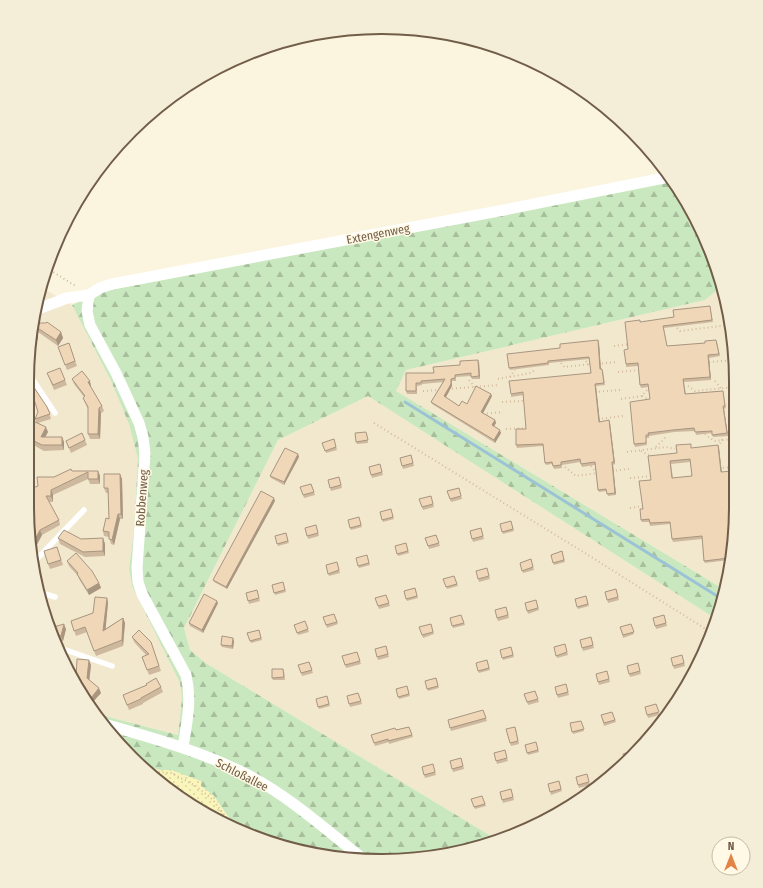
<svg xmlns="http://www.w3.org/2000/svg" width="763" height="888" font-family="'Fira Sans Condensed',sans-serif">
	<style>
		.residential { fill: #f2e8ce }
		.forest { fill: url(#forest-firs) }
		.sand { fill: url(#sand-dots) }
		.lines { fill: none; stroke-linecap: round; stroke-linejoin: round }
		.stream { stroke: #9cc3d5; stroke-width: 3 }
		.path { stroke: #d4bb9c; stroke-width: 2; stroke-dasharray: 1 3; stroke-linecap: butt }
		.lane { stroke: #fff; stroke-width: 5.5 }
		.street { stroke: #fff; stroke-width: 11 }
		.wall { fill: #ceb99e; fill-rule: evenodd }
		.shaded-wall { fill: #a89681 }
		.building { fill: #f0d7b8; stroke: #a89681; fill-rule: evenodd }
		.labels { text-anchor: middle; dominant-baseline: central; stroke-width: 3; stroke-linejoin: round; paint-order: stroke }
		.street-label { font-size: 12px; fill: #715d48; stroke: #fff9e5 }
		.rim { fill: none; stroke: #715d48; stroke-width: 2 }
	</style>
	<defs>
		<pattern id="forest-firs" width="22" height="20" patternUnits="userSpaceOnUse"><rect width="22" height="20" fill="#c9e8bf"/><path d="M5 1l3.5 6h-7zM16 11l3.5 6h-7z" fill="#a8bf9d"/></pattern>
		<pattern id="sand-dots" width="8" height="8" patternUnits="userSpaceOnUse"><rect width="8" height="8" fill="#faf6bb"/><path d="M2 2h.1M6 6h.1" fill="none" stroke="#dad5a2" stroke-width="1.8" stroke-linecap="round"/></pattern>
	</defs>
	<rect width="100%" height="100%" fill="#fbf5e0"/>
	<!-- residential -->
	<g class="residential">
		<path d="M 721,287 L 735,358 L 736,507 L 729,576 L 725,590 L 396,391 L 406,370 L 705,300 Z"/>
		<path d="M 44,289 L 72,305 L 111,381 L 129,424 L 138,459 L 134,529 L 129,569 L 132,586 L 180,683 L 182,698 L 178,735 L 97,714 L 64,663 L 39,598 L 27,506 L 30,335 Z"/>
		<path d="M 368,396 L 716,619 L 709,642 L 676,703 L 632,757 L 559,813 L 499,841 L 204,662 L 190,650 L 184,628 L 278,440 Z"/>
	</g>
	<!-- forest -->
	<path class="forest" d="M 672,181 L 688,204 L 717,267 L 721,287 L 705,300 L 406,370 L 396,391 L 725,590 L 716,619 L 368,396 L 278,440 L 184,628 L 190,650 L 204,662 L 499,841 L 428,858 L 335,858 L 246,834 L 241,831 L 226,814 L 214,796 L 201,786 L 171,770 L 159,770 L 142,764 L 115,740 L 97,714 L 178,735 L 182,698 L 180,683 L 132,586 L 129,569 L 134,529 L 138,459 L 129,424 L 111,381 L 72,305 L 100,292 Z"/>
	<!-- sand -->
	<path class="sand" d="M 142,764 L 159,770 L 171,770 L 201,781 L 201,786 L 214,796 L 226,814 L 241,831 L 184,801 Z"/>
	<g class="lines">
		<!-- stream -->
		<path class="stream" d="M 405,402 L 722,599"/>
		<!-- path -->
		<g class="path">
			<path d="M 50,270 L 77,287"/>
			<path d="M 677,328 L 680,331 L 729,325"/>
			<path d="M 614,346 L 629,344"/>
			<path d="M 586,361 L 590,365"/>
			<path d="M 709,362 L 735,360"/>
			<path d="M 561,363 L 564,367 L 591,364"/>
			<path d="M 598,364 L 616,362"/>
			<path d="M 618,372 L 640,370"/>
			<path d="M 510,377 L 515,370"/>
			<path d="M 498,379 L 531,373 L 536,369"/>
			<path d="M 469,380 L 475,387"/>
			<path d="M 715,381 L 721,388"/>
			<path d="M 688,386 L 695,391 L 735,387"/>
			<path d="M 448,389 L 499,385"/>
			<path d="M 423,391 L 440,390"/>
			<path d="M 595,392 L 620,390"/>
			<path d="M 642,396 L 652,401"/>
			<path d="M 621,399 L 642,396 L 647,390"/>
			<path d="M 502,402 L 522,401 L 524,398"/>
			<path d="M 483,414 L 503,412"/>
			<path d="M 598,419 L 623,416"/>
			<path d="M 374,423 L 588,555 L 712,633"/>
			<path d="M 506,429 L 527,428"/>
			<path d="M 705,434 L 714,441 L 736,439"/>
			<path d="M 656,447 L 666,437"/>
			<path d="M 718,447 L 722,440 L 719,438"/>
			<path d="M 641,451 L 649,455"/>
			<path d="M 627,452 L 666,447 L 675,449"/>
			<path d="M 591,466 L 597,473"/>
			<path d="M 565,467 L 576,476 L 598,473"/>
			<path d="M 719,468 L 736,467"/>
			<path d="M 612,471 L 629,469"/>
			<path d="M 630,478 L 653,476"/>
			<path d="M 630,508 L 643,506"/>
			<path d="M 147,769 L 159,772 L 171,773 L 196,786 L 213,800 L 234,828"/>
			<path d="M 216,818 L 221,810"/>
		</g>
		<!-- lane -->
		<g class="lane">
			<path d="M 29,374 L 55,413"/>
			<path d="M 34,562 L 84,510"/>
			<path d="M 38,592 L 55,597"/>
			<path d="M 57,647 L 112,666"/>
		</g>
		<!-- street -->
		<g class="street">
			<path d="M 89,295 L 87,311 L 90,325 L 116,373 L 139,423 L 143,437 L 145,454 L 137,568 L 138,582 L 142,594 L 186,675 C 192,700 187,722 183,747"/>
			<path d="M 38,309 L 67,298 L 89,295 L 100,288 L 112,284 L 504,210 L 669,177"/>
			<path d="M 104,724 C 153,738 203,752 248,775 C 290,797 325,829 362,858"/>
		</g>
	</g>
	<!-- wall -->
	<g class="wall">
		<path d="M 710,306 L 713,322 L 664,328 L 667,346 L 717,342 L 720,356 L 709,358 L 711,380 L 684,382 L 686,394 L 723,391 L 726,408 L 724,409 L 728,436 L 713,437 L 712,433 L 696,435 L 695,431 L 674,432 L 649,436 L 649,438 L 646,438 L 647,445 L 635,447 L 634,444 L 650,399 L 648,387 L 641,388 L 640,385 L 638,366 L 626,367 L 626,364 L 628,349 L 641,322 L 674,317 Z"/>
		<path d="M 34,323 L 61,332 L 63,338 L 58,346 L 38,332 L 38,340 L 30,339 L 30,335 Z"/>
		<path d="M 598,340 L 599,343 L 601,369 L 603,371 L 605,385 L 596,386 L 600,422 L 609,420 L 610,423 L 615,464 L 613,465 L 616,495 L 608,496 L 607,491 L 599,492 L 598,490 L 595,465 L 582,467 L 580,462 L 562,465 L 562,468 L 554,469 L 552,464 L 546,465 L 545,463 L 543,446 L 517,448 L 516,445 L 526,429 L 524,395 L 511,397 L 511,394 L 591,373 L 589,359 L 549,363 L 549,365 L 510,370 L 509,368 L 560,348 Z"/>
		<path d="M 69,343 L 77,366 L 67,370 L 58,347 Z"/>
		<path d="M 479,362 L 480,379 L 472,379 L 471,376 L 456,377 L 456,381 L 452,381 L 452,386 L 445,397 L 459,406 L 492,396 L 483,413 L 495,420 L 496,423 L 494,426 L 501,433 L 495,443 L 432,404 L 431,402 L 443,382 L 422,384 L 422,385 L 417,386 L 417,394 L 407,394 L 406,391 L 406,373 L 434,373 L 460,365 Z"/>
		<path d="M 47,373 L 65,380 L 67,385 L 54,390 Z"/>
		<path d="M 72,379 L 91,386 L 90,387 L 102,406 L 104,411 L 101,413 L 100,439 L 90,439 L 88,434 L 88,409 L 85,403 L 83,398 L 84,397 L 74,384 Z"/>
		<path d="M 29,381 L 49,412 L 51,419 L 38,423 L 48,432 L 45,437 L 62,437 L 64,442 L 64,450 L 44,451 L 28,442 L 28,424 L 31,426 L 36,422 L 35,419 L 38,412 L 35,401 L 29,397 Z"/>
		<path d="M 367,434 L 368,443 L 357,444 L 356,442 Z"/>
		<path d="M 334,439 L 337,450 L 326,453 L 322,443 Z"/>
		<path d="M 85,440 L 87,445 L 71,453 L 66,441 Z"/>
		<path d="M 718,445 L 719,448 L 722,472 L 733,473 L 736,507 L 730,566 L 729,560 L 705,563 L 704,561 L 702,539 L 673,542 L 672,539 L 670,524 L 650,526 L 649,522 L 642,522 L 641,520 L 643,509 L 651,480 L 677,453 L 692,448 ZM 690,462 L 692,476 L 673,478 L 671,464 Z"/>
		<path d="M 28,450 L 30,456 L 28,456 Z"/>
		<path d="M 298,454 L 299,457 L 284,485 L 271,478 L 270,476 Z"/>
		<path d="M 411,455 L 414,466 L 403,469 L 400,458 Z"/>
		<path d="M 380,464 L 383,475 L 372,478 L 369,467 Z"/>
		<path d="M 72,471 L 98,471 L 100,476 L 100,484 L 90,484 L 88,479 L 53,495 L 53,502 L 49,502 L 59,520 L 60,525 L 42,535 L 33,552 L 27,506 L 38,486 L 54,477 Z"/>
		<path d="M 120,474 L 122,479 L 123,519 L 120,519 L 114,545 L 111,544 L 109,537 L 104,536 L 103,531 L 109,519 L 108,493 L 106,493 L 104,488 Z"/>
		<path d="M 339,477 L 342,488 L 331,491 L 328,480 Z"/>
		<path d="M 311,484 L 315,495 L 304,498 L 303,495 Z"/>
		<path d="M 459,488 L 462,499 L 451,502 L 447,491 Z"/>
		<path d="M 431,496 L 434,507 L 423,510 L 419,499 Z"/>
		<path d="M 275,501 L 227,589 L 214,582 L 213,580 Z"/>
		<path d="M 391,509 L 394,519 L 383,522 L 380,512 Z"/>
		<path d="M 359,517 L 362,527 L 351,530 L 350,528 Z"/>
		<path d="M 511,521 L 514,531 L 503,534 L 500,524 Z"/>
		<path d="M 316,525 L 319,536 L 308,539 L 305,528 Z"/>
		<path d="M 481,528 L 484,539 L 473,542 L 470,531 Z"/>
		<path d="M 286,533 L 289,543 L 278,546 L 275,536 Z"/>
		<path d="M 436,535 L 440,546 L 429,549 L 425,538 Z"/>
		<path d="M 58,538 L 81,539 L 103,538 L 105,544 L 105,556 L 85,557 L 60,544 Z"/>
		<path d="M 406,543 L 409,553 L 398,556 L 395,546 Z"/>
		<path d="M 562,551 L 565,562 L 554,565 L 551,555 Z"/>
		<path d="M 59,553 L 63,565 L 50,569 L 48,564 Z"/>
		<path d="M 367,555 L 370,565 L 359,568 L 358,566 Z"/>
		<path d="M 531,559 L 534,570 L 523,573 L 520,563 Z"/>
		<path d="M 67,561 L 99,583 L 101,588 L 89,595 L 79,579 L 78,576 L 69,566 Z"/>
		<path d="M 337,562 L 340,573 L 329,576 L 326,565 Z"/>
		<path d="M 487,568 L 490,579 L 479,582 L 476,571 Z"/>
		<path d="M 454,576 L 458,586 L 447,589 L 443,579 Z"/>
		<path d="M 283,582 L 286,592 L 275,595 L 272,585 Z"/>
		<path d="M 415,588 L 418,598 L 407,601 L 404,591 Z"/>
		<path d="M 616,589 L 619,600 L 608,603 L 605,592 Z"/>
		<path d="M 257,590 L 260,601 L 249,604 L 246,593 Z"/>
		<path d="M 386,595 L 390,606 L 379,609 L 375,598 Z"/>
		<path d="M 586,596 L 589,606 L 578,609 L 575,599 Z"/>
		<path d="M 107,598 L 108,603 L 105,629 L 123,618 L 125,623 L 123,646 L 96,656 L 87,632 L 76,636 L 71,621 L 93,613 Z"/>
		<path d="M 536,600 L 539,610 L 528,614 L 525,603 Z"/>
		<path d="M 218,603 L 203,633 L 190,626 L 189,623 Z"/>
		<path d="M 506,607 L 509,618 L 498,621 L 497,618 Z"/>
		<path d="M 334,614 L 338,624 L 327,628 L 323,617 Z"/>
		<path d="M 461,615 L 465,625 L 453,628 L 450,618 Z"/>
		<path d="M 664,615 L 667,626 L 656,629 L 653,618 Z"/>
		<path d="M 305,621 L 309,632 L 298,635 L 294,625 Z"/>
		<path d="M 431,624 L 434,634 L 423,638 L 419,627 Z"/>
		<path d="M 631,624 L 634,634 L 623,638 L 620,627 Z"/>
		<path d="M 50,628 L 66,629 L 63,641 L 55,639 Z"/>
		<path d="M 259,630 L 262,640 L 251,643 L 247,633 Z"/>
		<path d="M 132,637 L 151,642 L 161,671 L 149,675 L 142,657 L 146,655 L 134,642 Z"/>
		<path d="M 591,637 L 594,648 L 583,651 L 580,640 Z"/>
		<path d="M 234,641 L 233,649 L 222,647 L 221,645 Z"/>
		<path d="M 565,644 L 568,655 L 557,658 L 554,647 Z"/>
		<path d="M 386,646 L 389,657 L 378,660 L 375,649 Z"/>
		<path d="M 511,647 L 514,657 L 503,660 L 500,650 Z"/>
		<path d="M 357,652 L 361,664 L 346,668 L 342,656 Z"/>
		<path d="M 682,655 L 685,666 L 674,669 L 671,658 Z"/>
		<path d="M 487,660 L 490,670 L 479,673 L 478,671 Z"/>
		<path d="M 309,662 L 313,673 L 302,676 L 301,673 Z"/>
		<path d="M 638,663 L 641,674 L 630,677 L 627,666 Z"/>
		<path d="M 91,665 L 89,680 L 101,693 L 92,703 L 87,699 L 73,678 L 76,678 Z"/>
		<path d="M 283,669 L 284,671 L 285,680 L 273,680 L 272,678 Z"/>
		<path d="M 607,671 L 610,682 L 599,685 L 598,682 Z"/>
		<path d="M 436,678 L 439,688 L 428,691 L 425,681 Z"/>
		<path d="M 566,684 L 569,695 L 558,698 L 555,687 Z"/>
		<path d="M 407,686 L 410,696 L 399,699 L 396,689 Z"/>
		<path d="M 161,687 L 163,692 L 143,703 L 143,704 L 129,710 L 123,695 Z"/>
		<path d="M 535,691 L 539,702 L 528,705 L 524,694 Z"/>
		<path d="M 358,693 L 362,704 L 350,707 L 347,696 Z"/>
		<path d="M 327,696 L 330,706 L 319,709 L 318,707 Z"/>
		<path d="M 656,704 L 659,715 L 648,718 L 645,707 Z"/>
		<path d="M 483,710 L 487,721 L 451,731 L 448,720 Z"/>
		<path d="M 612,712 L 616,722 L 604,726 L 601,715 Z"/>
		<path d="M 581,721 L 584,731 L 573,734 L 570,723 Z"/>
		<path d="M 409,727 L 413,737 L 389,744 L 389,742 L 375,746 L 371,735 L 396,730 Z"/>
		<path d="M 516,729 L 519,744 L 511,746 L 510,743 Z"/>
		<path d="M 536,742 L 539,752 L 528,755 L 525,745 Z"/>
		<path d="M 505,750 L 508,761 L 497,764 L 494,753 Z"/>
		<path d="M 461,758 L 464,769 L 453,772 L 450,761 Z"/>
		<path d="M 433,764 L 436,775 L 425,778 L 422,767 Z"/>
		<path d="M 587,774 L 590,785 L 579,788 L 576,777 Z"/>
		<path d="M 559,781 L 562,791 L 551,795 L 548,784 Z"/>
		<path d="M 511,789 L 514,800 L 503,803 L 500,792 Z"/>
		<path d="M 482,796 L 486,806 L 475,809 L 474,807 Z"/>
	</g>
	<!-- shaded-wall -->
	<g class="shaded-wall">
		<path d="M 36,327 L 38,332 L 38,340 L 36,334 Z"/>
		<path d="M 61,332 L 63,338 L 58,346 L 56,340 Z"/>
		<path d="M 598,340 L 599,343 L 601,371 L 600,369 Z"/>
		<path d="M 708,355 L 709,358 L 711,380 L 710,377 Z"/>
		<path d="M 478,360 L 479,362 L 480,379 L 479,376 Z"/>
		<path d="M 451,379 L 452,386 L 445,399 L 444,396 Z"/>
		<path d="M 90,381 L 91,386 L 90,388 L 88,382 Z"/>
		<path d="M 595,384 L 596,386 L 600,424 L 599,422 Z"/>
		<path d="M 491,394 L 492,396 L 482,415 L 481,412 Z"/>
		<path d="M 723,406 L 724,409 L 728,436 L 727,433 Z"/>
		<path d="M 99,408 L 101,413 L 100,439 L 98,434 Z"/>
		<path d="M 495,420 L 496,423 L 493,428 L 492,425 Z"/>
		<path d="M 609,420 L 610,423 L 615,464 L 614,462 Z"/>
		<path d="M 46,427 L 48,432 L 42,443 L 41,437 Z"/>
		<path d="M 500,430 L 501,433 L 495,443 L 494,440 Z"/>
		<path d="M 62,437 L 64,442 L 64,450 L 62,445 Z"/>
		<path d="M 718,445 L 719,448 L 722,475 L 721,472 Z"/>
		<path d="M 298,454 L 299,457 L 284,485 L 284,482 Z"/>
		<path d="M 612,462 L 613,465 L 616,495 L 615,493 Z"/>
		<path d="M 98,471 L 100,476 L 100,484 L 98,479 Z"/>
		<path d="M 732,471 L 733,473 L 736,496 Z"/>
		<path d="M 120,474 L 122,479 L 123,519 L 121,514 Z"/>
		<path d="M 51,490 L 53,495 L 53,502 L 51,496 Z"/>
		<path d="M 274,498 L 275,501 L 227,589 L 226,587 Z"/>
		<path d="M 118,514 L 120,519 L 114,545 L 112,540 Z"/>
		<path d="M 40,530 L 42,535 L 33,552 L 32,545 Z"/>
		<path d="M 103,538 L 105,544 L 105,556 L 103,551 Z"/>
		<path d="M 99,583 L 101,588 L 89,595 L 87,590 Z"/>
		<path d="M 107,598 L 108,603 L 105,636 L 103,631 Z"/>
		<path d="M 217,601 L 218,603 L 203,633 L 202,630 Z"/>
		<path d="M 123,618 L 125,623 L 123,646 L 122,640 Z"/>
		<path d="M 64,624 L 66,629 L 63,641 L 61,636 Z"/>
		<path d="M 233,638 L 234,641 L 233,649 L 232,646 Z"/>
		<path d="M 67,660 L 69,665 L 67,668 L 64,664 Z"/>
		<path d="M 89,660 L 91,665 L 89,683 L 87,678 Z"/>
		<path d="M 99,688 L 101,693 L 92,703 L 91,698 Z"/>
	</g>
	<!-- building -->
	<g class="building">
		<path d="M 710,306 L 712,320 L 663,326 L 667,346 L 705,343 L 705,341 L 716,340 L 719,354 L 708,355 L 710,377 L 683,379 L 685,394 L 723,391 L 725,406 L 723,406 L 727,433 L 712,435 L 712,431 L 695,432 L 694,428 L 673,430 L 648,433 L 649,435 L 646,435 L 646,443 L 634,444 L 630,402 L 650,399 L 648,384 L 640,385 L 638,363 L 626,364 L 624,350 L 628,349 L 625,322 L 640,320 L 640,322 L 674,317 L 673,310 Z"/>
		<path d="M 47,322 L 61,332 L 56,340 L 36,327 L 36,334 L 30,334 L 34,323 L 46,323 Z"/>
		<path d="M 598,340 L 600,369 L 602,369 L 604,383 L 595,384 L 599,422 L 609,420 L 614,462 L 612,462 L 615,493 L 607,494 L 606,489 L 598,490 L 595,462 L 581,464 L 580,459 L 561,462 L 561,465 L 553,466 L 552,462 L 545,463 L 543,444 L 516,445 L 516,429 L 526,429 L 523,392 L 511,394 L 509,381 L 591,373 L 589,357 L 548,361 L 548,363 L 509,368 L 507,354 L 560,348 L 560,344 Z"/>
		<path d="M 69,343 L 75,361 L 65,365 L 58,347 Z"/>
		<path d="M 478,360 L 479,376 L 471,377 L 471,373 L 455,375 L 455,378 L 451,379 L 451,384 L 444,396 L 459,406 L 462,401 L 467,404 L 476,386 L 491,394 L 481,412 L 495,420 L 492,425 L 500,430 L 494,440 L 431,402 L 445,379 L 421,381 L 421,383 L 416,383 L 416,391 L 406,391 L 406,373 L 434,373 L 433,367 L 460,365 L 460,361 Z"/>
		<path d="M 60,368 L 65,380 L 53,385 L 47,373 Z"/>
		<path d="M 82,371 L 90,381 L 88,382 L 102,406 L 99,408 L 98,434 L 88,434 L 88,407 L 83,398 L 85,396 L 72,379 Z"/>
		<path d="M 29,381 L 31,383 L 47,407 L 50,414 L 35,419 L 38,412 L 33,396 L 29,393 Z"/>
		<path d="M 33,421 L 46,427 L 41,437 L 62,437 L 62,445 L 42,445 L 28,438 L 28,424 L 31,426 Z"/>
		<path d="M 366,432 L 368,440 L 356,442 L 355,433 Z"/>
		<path d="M 82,433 L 85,440 L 69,448 L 66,441 Z"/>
		<path d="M 334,439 L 336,447 L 325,451 L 322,443 Z"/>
		<path d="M 691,444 L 691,448 L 718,445 L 721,472 L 732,471 L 736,496 L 736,507 L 730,566 L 729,558 L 704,561 L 702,536 L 672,539 L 670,522 L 650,523 L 649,519 L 641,520 L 640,509 L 643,509 L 639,481 L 651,480 L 648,456 L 677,453 L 676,445 ZM 690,459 L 692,476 L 672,478 L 670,461 Z"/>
		<path d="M 285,448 L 298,454 L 284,482 L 270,476 Z"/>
		<path d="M 411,455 L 413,463 L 402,466 L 400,458 Z"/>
		<path d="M 380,464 L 382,472 L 371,475 L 369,467 Z"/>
		<path d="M 71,469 L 72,471 L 98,471 L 98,479 L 88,479 L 88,472 L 51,490 L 51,496 L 46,496 L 59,520 L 40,530 L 32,545 L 27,506 L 27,490 L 38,486 L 37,477 L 54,477 Z"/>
		<path d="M 104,474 L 120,474 L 121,514 L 118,514 L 112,540 L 109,539 L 109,532 L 103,531 L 106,518 L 109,519 L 108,488 L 104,488 Z"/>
		<path d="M 339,477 L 341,485 L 330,488 L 328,480 Z"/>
		<path d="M 311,484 L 314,492 L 303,495 L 300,487 Z"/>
		<path d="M 459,488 L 461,496 L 450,499 L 447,491 Z"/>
		<path d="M 261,491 L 274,498 L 226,587 L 213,580 Z"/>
		<path d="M 431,496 L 433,504 L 422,507 L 419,499 Z"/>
		<path d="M 391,509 L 393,517 L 382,520 L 380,512 Z"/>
		<path d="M 359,517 L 361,525 L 350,528 L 348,520 Z"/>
		<path d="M 511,521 L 513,529 L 502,532 L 500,524 Z"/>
		<path d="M 316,525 L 318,533 L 307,536 L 305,528 Z"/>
		<path d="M 481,528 L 483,536 L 472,539 L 470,531 Z"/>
		<path d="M 64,530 L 81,539 L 103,538 L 103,551 L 83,552 L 58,538 Z"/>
		<path d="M 286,533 L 288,541 L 277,544 L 275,536 Z"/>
		<path d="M 436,535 L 439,543 L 428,546 L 425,538 Z"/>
		<path d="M 406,543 L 408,551 L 397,554 L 395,546 Z"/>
		<path d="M 57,547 L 61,560 L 48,564 L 44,551 Z"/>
		<path d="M 562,551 L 564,560 L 553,563 L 551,555 Z"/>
		<path d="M 76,553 L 92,571 L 99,583 L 87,590 L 77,574 L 78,573 L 67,561 Z"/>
		<path d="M 367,555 L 369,563 L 358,566 L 356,558 Z"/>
		<path d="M 531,559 L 533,567 L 522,571 L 520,563 Z"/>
		<path d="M 337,562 L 339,570 L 328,574 L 326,565 Z"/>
		<path d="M 487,568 L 489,576 L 478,579 L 476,571 Z"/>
		<path d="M 454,576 L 457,584 L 446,587 L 443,579 Z"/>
		<path d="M 283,582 L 285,590 L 274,593 L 272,585 Z"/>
		<path d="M 415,588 L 417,596 L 406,599 L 404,591 Z"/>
		<path d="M 616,589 L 618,597 L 607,600 L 605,592 Z"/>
		<path d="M 257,590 L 259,598 L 248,601 L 246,593 Z"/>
		<path d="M 204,594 L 217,601 L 202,630 L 189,623 Z"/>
		<path d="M 386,595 L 389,603 L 378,606 L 375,598 Z"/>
		<path d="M 586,596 L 588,604 L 577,607 L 575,599 Z"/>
		<path d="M 95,597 L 107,598 L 103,631 L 123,618 L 122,640 L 94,651 L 85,627 L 74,631 L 71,621 L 93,613 Z"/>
		<path d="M 536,600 L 538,608 L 527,611 L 525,603 Z"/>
		<path d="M 506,607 L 508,615 L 497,618 L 495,610 Z"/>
		<path d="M 334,614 L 337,622 L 326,625 L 323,617 Z"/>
		<path d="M 461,615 L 464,623 L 452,626 L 450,618 Z"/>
		<path d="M 664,615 L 666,623 L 655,626 L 653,618 Z"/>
		<path d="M 305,621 L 308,629 L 297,633 L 294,625 Z"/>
		<path d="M 64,624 L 61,636 L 53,634 L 50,628 Z"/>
		<path d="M 431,624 L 433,632 L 422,635 L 419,627 Z"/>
		<path d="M 631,624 L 634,632 L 623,635 L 620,627 Z"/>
		<path d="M 139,630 L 151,642 L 159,666 L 147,670 L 142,657 L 149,654 L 132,637 Z"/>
		<path d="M 259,630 L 261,638 L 250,641 L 247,633 Z"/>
		<path d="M 222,636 L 233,638 L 232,646 L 221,645 Z"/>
		<path d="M 591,637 L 593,645 L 582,648 L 580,640 Z"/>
		<path d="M 565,644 L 567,652 L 556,656 L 554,647 Z"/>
		<path d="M 386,646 L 388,654 L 377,657 L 375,649 Z"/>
		<path d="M 511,647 L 513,655 L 502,658 L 500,650 Z"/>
		<path d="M 706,648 L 703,654 L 701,649 Z"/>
		<path d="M 357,652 L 360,661 L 345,665 L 342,656 Z"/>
		<path d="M 61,655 L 67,660 L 64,664 Z"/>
		<path d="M 682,655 L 684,663 L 673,666 L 671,658 Z"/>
		<path d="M 77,659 L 89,660 L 87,678 L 99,688 L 91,698 L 82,691 L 73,678 L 76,678 Z"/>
		<path d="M 487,660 L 489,668 L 478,671 L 476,663 Z"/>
		<path d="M 309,662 L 312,670 L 301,673 L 298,665 Z"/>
		<path d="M 638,663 L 640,671 L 629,674 L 627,666 Z"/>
		<path d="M 697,665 L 693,672 L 691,666 Z"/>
		<path d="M 272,669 L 283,669 L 284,677 L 272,678 Z"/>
		<path d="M 607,671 L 609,679 L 598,682 L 596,674 Z"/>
		<path d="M 156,678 L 161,687 L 141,698 L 141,699 L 127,705 L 123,695 L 147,685 L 146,684 Z"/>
		<path d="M 436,678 L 438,686 L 427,689 L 425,681 Z"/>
		<path d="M 566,684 L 568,692 L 557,695 L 555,687 Z"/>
		<path d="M 407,686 L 409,694 L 398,697 L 396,689 Z"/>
		<path d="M 535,691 L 538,699 L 527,702 L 524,694 Z"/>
		<path d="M 358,693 L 361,701 L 349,704 L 347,696 Z"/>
		<path d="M 327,696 L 329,704 L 318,707 L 316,699 Z"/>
		<path d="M 656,704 L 659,712 L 647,715 L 645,707 Z"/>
		<path d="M 483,710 L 486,718 L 450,728 L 448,720 Z"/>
		<path d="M 612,712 L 615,720 L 604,723 L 601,715 Z"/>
		<path d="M 581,721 L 584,729 L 572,732 L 570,723 Z"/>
		<path d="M 409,727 L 412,735 L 388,741 L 388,739 L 374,743 L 371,735 L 395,728 L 396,730 Z"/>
		<path d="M 515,727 L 518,741 L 510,743 L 506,729 Z"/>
		<path d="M 536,742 L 538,750 L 527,753 L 525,745 Z"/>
		<path d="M 505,750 L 507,758 L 496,761 L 494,753 Z"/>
		<path d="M 634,750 L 635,754 L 632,757 L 627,761 L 625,762 L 623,754 Z"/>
		<path d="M 461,758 L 463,766 L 452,769 L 450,761 Z"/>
		<path d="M 433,764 L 435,772 L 424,775 L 422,767 Z"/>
		<path d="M 587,774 L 589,782 L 578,785 L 576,777 Z"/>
		<path d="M 559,781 L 561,789 L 550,792 L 548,784 Z"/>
		<path d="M 511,789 L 513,797 L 502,800 L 500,792 Z"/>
		<path d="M 482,796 L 485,804 L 474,807 L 471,799 Z"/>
	</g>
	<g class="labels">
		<!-- street labels -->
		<g class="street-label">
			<text transform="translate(378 234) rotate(-11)">Extengenweg</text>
			<text transform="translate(142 498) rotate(-86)">Robbenweg</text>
			<text transform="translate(242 775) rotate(27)">Schloßallee</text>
		</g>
	</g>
	<!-- crop -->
	<path d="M0 0H763V888H0ZM381 34H382A347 347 0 0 1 729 381V507A347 347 0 0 1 382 854H381A347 347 0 0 1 34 507V381A347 347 0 0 1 381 34Z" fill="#f4edd8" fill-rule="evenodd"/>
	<path class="rim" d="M381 34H382A347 347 0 0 1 729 381V507A347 347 0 0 1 382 854H381A347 347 0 0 1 34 507V381A347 347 0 0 1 381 34Z"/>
	<!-- north arrow -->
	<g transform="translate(731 856)"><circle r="19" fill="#fff9e5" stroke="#c6bba6"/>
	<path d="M0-3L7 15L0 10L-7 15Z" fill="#e38347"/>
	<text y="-6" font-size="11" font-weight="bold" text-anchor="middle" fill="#715d48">N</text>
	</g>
</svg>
